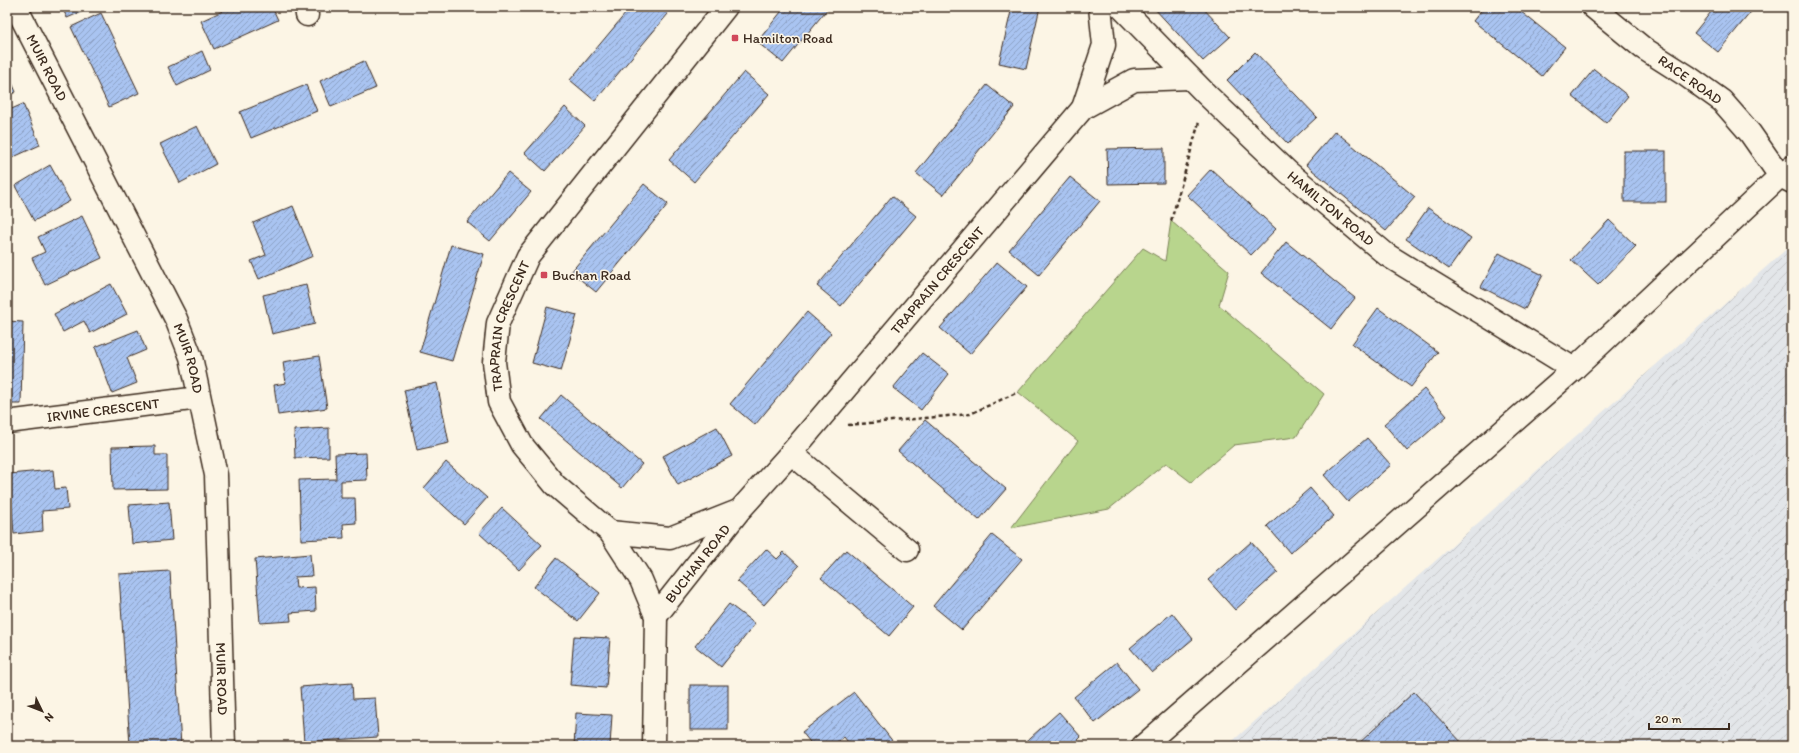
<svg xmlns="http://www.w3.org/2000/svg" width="1799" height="753" font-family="Itim,sans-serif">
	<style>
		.industrial { fill: url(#industrial-furrows) }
		.grass { fill: #b8d58d; stroke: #7a8056 }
		.building { fill: url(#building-hatch); stroke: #3b2a1e }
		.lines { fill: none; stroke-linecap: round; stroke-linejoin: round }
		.minor-casing { stroke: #3b2a1e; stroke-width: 25 }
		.tertiary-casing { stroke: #3b2a1e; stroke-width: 25 }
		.path { stroke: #3b2a1e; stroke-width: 2.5; stroke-dasharray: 4 3; stroke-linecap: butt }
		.minor { stroke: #fcf5e5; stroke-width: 22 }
		.tertiary { stroke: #fcf5e5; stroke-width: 22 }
		.poi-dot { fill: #d1495b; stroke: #fcf5e5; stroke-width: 1.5 }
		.labels { text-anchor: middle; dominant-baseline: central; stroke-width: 3; stroke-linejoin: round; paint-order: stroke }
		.poi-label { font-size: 14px; fill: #3b2a1e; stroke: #fcf5e5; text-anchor: start }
		.street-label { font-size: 14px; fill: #3b2a1e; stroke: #fcf5e5 }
	</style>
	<defs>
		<pattern id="industrial-furrows" width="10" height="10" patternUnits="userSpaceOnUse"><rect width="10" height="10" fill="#e3e6e9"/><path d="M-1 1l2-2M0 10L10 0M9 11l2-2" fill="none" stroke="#c4c5c7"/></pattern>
		<pattern id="building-hatch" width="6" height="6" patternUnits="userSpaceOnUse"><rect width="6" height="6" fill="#a9c4f1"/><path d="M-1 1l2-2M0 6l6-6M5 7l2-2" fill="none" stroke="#8b9fc3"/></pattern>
	</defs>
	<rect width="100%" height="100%" fill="#fcf5e5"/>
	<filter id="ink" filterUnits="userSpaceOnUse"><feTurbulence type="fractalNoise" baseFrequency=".025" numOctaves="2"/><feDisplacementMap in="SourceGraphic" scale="8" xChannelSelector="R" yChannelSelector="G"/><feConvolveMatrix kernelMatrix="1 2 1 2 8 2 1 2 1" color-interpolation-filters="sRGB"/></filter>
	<g filter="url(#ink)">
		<!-- industrial -->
		<path class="industrial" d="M 1792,244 L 1792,746 L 1227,746 Z"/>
		<!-- grass -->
		<path class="grass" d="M 1171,221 L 1229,271 L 1219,305 L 1324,394 L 1296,437 L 1234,445 L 1191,482 L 1166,463 L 1109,509 L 1011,528 L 1078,441 L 1018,392 L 1143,248 L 1165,261 Z"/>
		<!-- building -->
		<g class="building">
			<path d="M 62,7 L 93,7 L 67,18 Z"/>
			<path d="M 231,7 L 272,7 L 278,20 L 214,49 L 201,21 Z"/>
			<path d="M 631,7 L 660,7 L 668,14 L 595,101 L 570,80 Z"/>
			<path d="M 785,7 L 829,7 L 783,63 L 757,42 Z"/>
			<path d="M 1012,7 L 1040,7 L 1026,69 L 999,63 Z"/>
			<path d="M 1153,7 L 1202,7 L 1230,37 L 1203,61 Z"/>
			<path d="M 1484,7 L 1515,7 L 1565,47 L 1542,76 L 1473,21 Z"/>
			<path d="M 1715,7 L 1755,7 L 1718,52 L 1694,33 Z"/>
			<path d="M 101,13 L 139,93 L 109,107 L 71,27 Z"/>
			<path d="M 202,51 L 210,70 L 177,86 L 168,67 Z"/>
			<path d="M 1255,52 L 1317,117 L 1288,144 L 1227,80 Z"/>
			<path d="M 364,61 L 376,88 L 331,107 L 320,81 Z"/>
			<path d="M 1594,69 L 1628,96 L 1606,123 L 1572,96 Z"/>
			<path d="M 7,71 L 16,92 L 7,96 Z"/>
			<path d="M 744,72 L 769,94 L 694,182 L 669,160 Z"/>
			<path d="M 306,85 L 317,111 L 251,138 L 240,112 Z"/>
			<path d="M 987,85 L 1014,107 L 943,195 L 916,173 Z"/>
			<path d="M 23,104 L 40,145 L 7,160 L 7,111 Z"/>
			<path d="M 565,107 L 585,126 L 545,171 L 525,153 Z"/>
			<path d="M 197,126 L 216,164 L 180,183 L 160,144 Z"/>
			<path d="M 1335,131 L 1415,197 L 1386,231 L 1306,165 Z"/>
			<path d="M 1164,148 L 1164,183 L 1108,184 L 1107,149 Z"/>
			<rect x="1624" y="151" width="42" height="51"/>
			<path d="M 50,165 L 70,201 L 34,221 L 15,186 Z"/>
			<path d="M 1211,169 L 1276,229 L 1251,255 L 1187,195 Z"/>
			<path d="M 508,173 L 531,192 L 490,241 L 467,222 Z"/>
			<path d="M 1070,177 L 1100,201 L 1039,275 L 1009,250 Z"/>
			<path d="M 644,184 L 668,204 L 596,292 L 571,272 Z"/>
			<path d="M 892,196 L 916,216 L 841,306 L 817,286 Z"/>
			<path d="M 293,206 L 313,256 L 259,279 L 251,261 L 266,255 L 253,223 Z"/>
			<path d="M 1428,208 L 1471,238 L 1449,269 L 1406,239 Z"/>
			<path d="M 82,216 L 102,258 L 45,285 L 32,258 L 45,252 L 38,237 Z"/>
			<path d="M 1609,220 L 1636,246 L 1598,285 L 1571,260 Z"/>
			<path d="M 1286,242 L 1355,298 L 1331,329 L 1261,273 Z"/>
			<path d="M 451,245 L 484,254 L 452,361 L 420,352 Z"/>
			<path d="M 1499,253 L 1543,275 L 1525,309 L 1481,287 Z"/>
			<path d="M 997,262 L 1027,287 L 970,354 L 940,328 Z"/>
			<path d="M 111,284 L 127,314 L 90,333 L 84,321 L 63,332 L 54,314 Z"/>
			<path d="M 306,285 L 315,324 L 272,334 L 263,295 Z"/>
			<path d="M 547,307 L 577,315 L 561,371 L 532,363 Z"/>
			<path d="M 1378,308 L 1438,352 L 1411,387 L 1352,344 Z"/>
			<path d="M 807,312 L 831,333 L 755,425 L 730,404 Z"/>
			<path d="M 7,321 L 23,322 L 21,404 L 7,404 Z"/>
			<path d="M 138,330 L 146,350 L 127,358 L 137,383 L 112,393 L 95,347 Z"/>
			<path d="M 922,353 L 949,374 L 921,410 L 893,388 Z"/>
			<path d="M 319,356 L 327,408 L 278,415 L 274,385 L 286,383 L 283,362 Z"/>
			<path d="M 437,383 L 449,443 L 417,450 L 404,390 Z"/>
			<path d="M 1424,389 L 1447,416 L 1407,451 L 1384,424 Z"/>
			<path d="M 561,395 L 642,464 L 622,488 L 541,419 Z"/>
			<path d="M 925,420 L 1006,489 L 979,520 L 898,451 Z"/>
			<path d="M 717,427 L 732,456 L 678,485 L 663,456 Z"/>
			<path d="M 329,428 L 329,457 L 295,458 L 294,430 Z"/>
			<path d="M 1367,438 L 1391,465 L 1348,502 L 1324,475 Z"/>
			<path d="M 155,446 L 155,455 L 167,455 L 167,489 L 113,490 L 112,447 Z"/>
			<path d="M 366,453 L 367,480 L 341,481 L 341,498 L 355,498 L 356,523 L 343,524 L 344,538 L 301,540 L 299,480 L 336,479 L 335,454 Z"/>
			<path d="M 446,462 L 487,498 L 464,524 L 424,488 Z"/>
			<path d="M 53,470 L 55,489 L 66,488 L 68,509 L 42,511 L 43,531 L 14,534 L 9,474 Z"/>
			<path d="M 1310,488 L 1334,516 L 1290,553 L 1267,526 Z"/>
			<path d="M 169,502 L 172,540 L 132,544 L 129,505 Z"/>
			<path d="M 502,508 L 542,545 L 519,570 L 479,533 Z"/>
			<path d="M 992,535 L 1022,559 L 962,630 L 933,606 Z"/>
			<path d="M 1251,542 L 1278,572 L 1235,610 L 1208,580 Z"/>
			<path d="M 766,549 L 777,559 L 784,552 L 799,566 L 764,605 L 737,581 Z"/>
			<path d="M 846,550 L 913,607 L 889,636 L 821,578 Z"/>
			<path d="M 310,554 L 312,576 L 295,577 L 296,588 L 315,587 L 316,611 L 290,613 L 291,621 L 260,623 L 255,559 Z"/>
			<path d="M 556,558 L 600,593 L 578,621 L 534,587 Z"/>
			<path d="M 170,571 L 181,746 L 130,746 L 119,574 Z"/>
			<path d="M 729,604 L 755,624 L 721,667 L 695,646 Z"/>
			<path d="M 1172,613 L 1193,639 L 1152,673 L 1130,648 Z"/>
			<path d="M 574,636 L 610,638 L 606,688 L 570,685 Z"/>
			<path d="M 1117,662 L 1138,689 L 1095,723 L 1074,697 Z"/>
			<path d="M 352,683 L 353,699 L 375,698 L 378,737 L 304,742 L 300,687 Z"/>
			<rect x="690" y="685" width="38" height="45"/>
			<path d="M 854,692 L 894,743 L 890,746 L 851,746 L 844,737 L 832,746 L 813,746 L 802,732 Z"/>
			<path d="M 1414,692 L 1465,746 L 1356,746 Z"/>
			<path d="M 1059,712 L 1081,737 L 1072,746 L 1021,746 Z"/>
			<path d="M 576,713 L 612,715 L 610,746 L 574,746 Z"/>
		</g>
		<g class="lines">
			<!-- minor casing -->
			<g class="minor-casing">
				<g id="minor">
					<path id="s1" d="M 16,7 L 176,319 L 191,357 L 216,475 L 224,746"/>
					<path d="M 306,7 L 307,15"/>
					<path id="s2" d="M 1121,7 L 1207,95 L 1288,172 L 1387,255 L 1574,369"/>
					<path d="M 1083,108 L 1104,45 L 1100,7"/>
					<path d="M 1792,167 L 1780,176 L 1792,182"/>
					<path id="s3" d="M 7,422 L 199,398"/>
					<path d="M 791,453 L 907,550"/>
					<path d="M 610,532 L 670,538 L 738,511"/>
					<path id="s4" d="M 656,616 L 739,511 L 791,453 L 1083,108 L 1134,80 L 1190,78"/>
					<path id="s5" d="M 654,746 L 656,616 L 641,580 L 610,532 L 555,485 L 522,445 L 499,402 L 494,362 L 498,323 L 528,256 L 726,7"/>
				</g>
			</g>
			<!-- tertiary casing -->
			<g class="tertiary-casing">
				<path id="tertiary" d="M 1143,746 L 1574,369 L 1780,176 L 1750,133 L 1722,101 L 1687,76 L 1643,48 L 1593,7"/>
			</g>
			<!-- path -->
			<g class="path">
				<path d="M 1171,221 L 1199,122"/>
				<path d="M 848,425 L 970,414 L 1018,392"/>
			</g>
			<!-- minor -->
			<use href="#minor" class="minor"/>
			<!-- tertiary -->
			<use href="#tertiary" class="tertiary"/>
		</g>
	</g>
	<!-- markers -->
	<g class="poi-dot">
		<rect x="731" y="34" width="8" height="8" rx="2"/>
		<rect x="540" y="271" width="8" height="8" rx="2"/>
	</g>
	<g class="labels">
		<!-- poi labels -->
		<g class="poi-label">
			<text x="743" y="38">Hamilton Road</text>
			<text x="552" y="275">Buchan Road</text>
		</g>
		<!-- street labels -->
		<g class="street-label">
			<text stroke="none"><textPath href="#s1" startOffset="68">MUIR ROAD</textPath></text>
			<text transform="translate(1690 80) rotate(35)">RACE ROAD</text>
			<text stroke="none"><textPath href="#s2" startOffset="291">HAMILTON ROAD</textPath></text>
			<text stroke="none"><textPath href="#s4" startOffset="438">TRAPRAIN CRESCENT</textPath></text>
			<text stroke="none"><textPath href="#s5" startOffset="478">TRAPRAIN CRESCENT</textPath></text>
			<text stroke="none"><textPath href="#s1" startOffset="392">MUIR ROAD</textPath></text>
			<text stroke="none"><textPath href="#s3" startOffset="97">IRVINE CRESCENT</textPath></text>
			<text stroke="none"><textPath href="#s4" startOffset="67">BUCHAN ROAD</textPath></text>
			<text stroke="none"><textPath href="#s1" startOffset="716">MUIR ROAD</textPath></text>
		</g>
	</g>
	<!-- margin -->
	<rect width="1799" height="753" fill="none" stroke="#fcf5e5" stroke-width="24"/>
	<rect x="12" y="12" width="1775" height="729" fill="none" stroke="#3b2a1e" stroke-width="1.5" filter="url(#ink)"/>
	<!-- north arrow -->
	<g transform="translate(42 711) rotate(133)" stroke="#fcf5e5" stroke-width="3" paint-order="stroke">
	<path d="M0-3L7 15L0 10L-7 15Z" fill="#3b2a1e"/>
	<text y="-6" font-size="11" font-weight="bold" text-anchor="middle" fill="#3b2a1e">N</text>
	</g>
	<!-- scale -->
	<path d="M1649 723v6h80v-6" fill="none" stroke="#3b2a1e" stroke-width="2"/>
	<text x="1655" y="723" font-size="12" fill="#3b2a1e" stroke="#fcf5e5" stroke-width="3" paint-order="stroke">20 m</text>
</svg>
